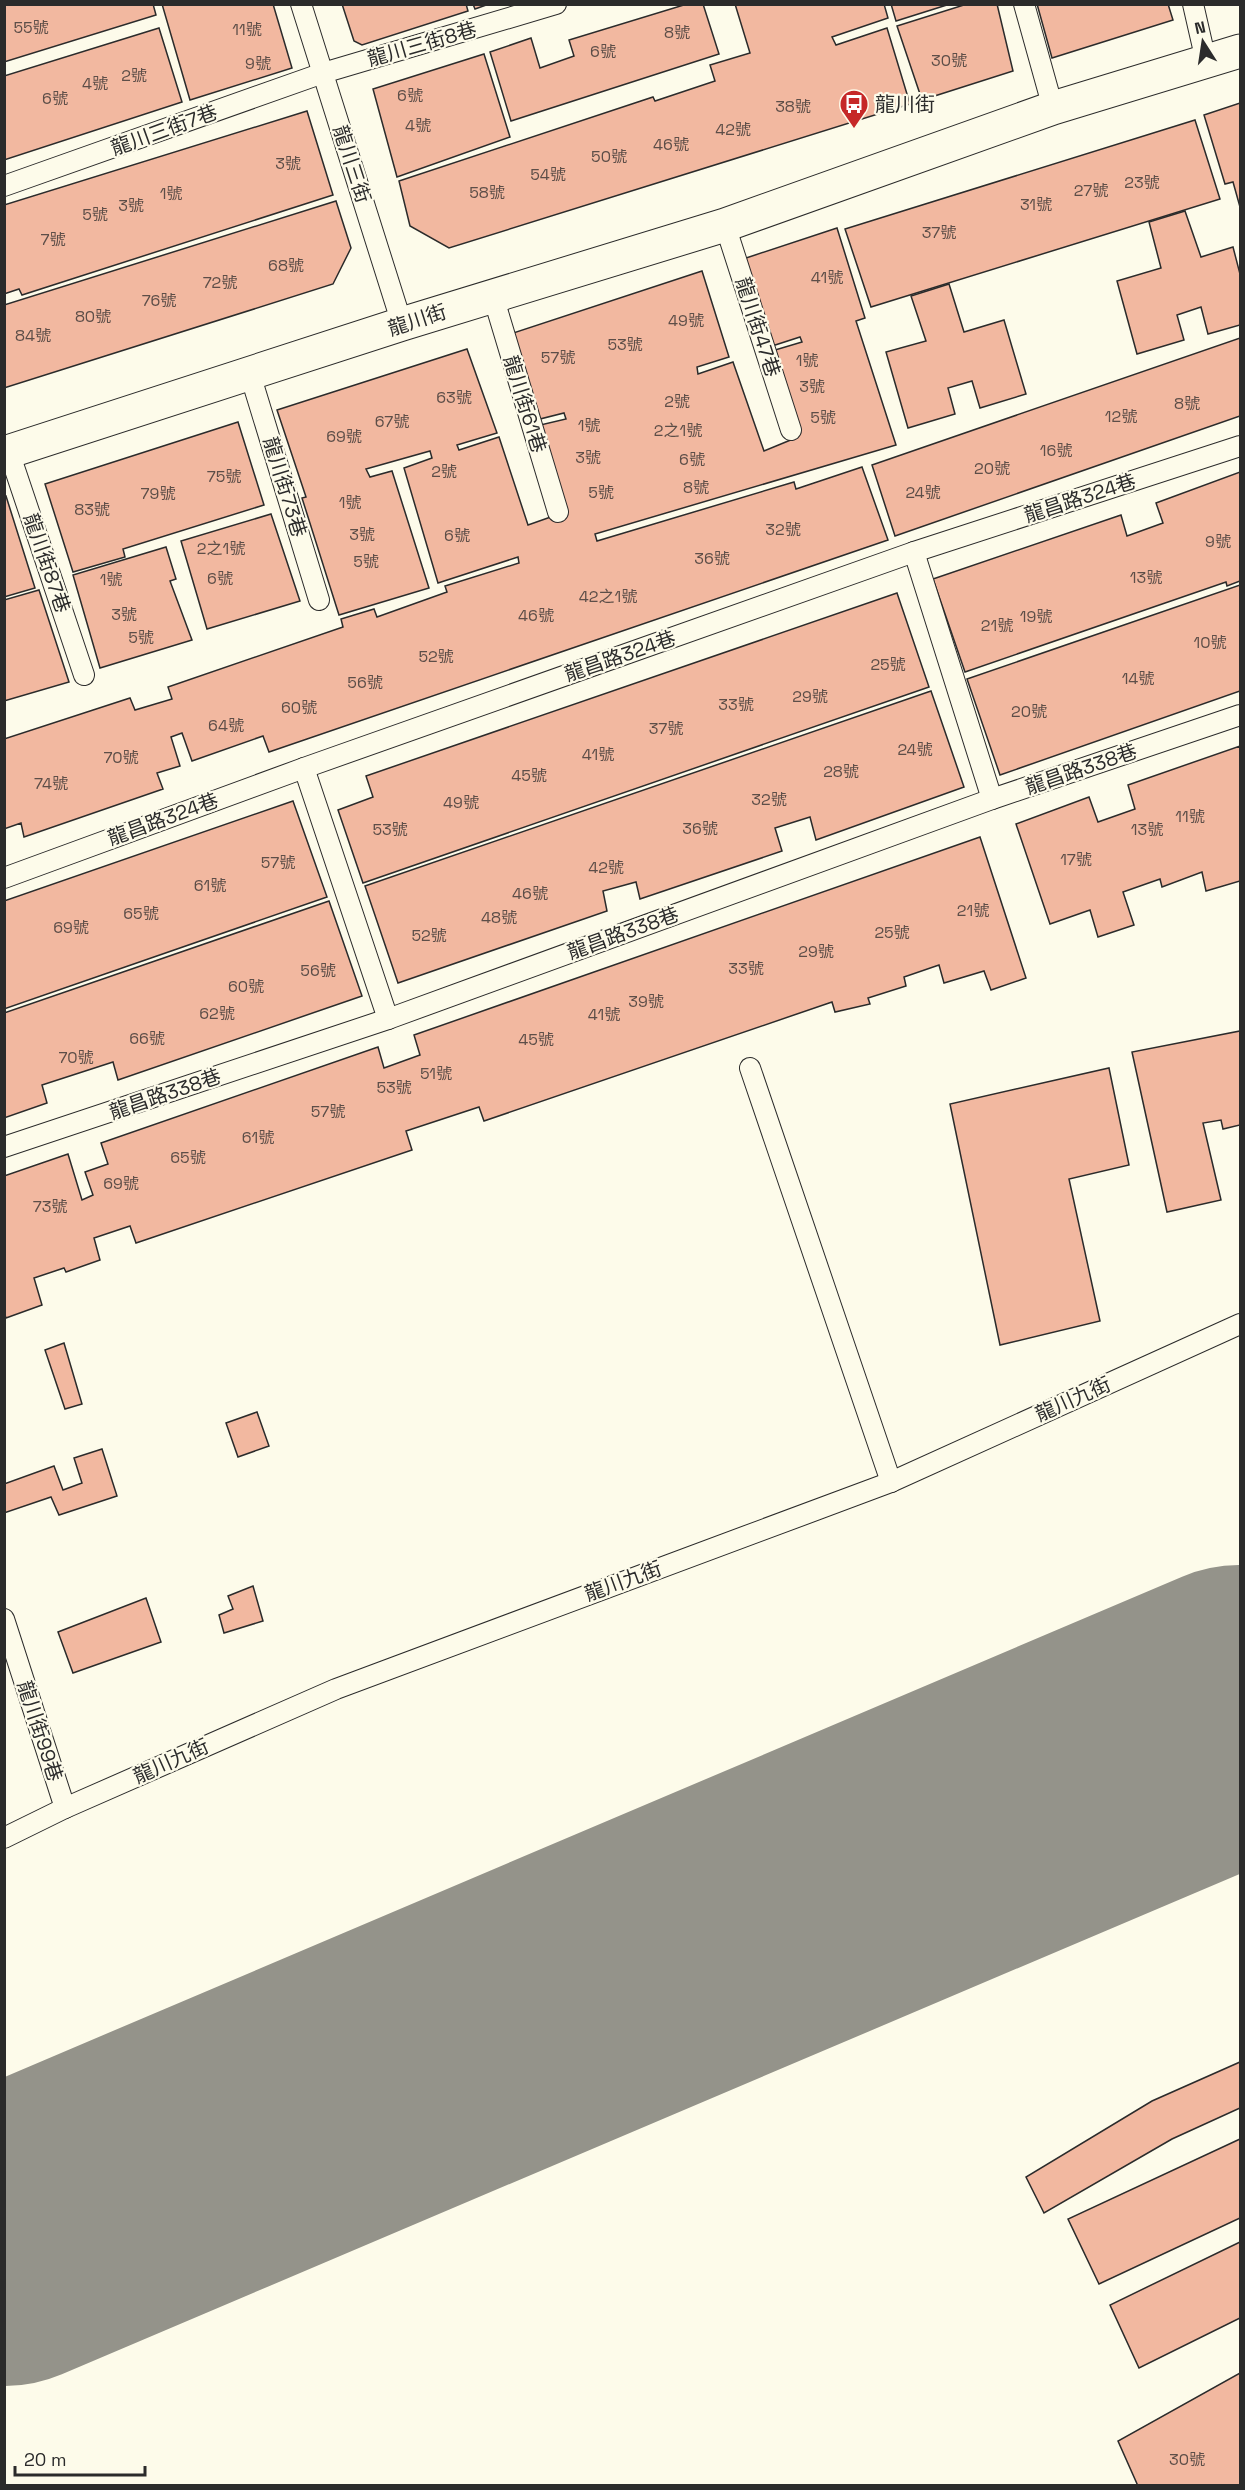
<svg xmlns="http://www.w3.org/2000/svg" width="1245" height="2490" font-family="'Space Grotesk','Noto Sans TC',sans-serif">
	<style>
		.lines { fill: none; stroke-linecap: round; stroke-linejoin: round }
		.runway { stroke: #94938a; stroke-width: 296 }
		.building { fill: #f2b8a0; stroke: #2b2b2b; stroke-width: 1.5 }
		.service-casing { stroke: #2b2b2b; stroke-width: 22 }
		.minor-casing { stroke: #2b2b2b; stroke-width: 35 }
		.service { stroke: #fdfbea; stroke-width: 20 }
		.minor { stroke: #fdfbea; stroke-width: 33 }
		.labels { text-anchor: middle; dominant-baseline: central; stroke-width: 4.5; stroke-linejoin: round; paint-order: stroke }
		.number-label { font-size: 16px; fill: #5d4e48 }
		.street-label { font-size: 20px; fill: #2b2b2b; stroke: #fdfbea }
		.poi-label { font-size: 20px; fill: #2b2b2b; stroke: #fdfbea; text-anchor: start }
	</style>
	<rect width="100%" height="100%" fill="#fdfbea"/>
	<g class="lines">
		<!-- runway -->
		<path class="runway" d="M 4,2238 L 1240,1713"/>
	</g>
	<!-- building -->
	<g class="building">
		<path d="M 4,4 L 153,4 L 156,15 L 4,62 Z"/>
		<path d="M 162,4 L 273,4 L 292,68 L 190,100 Z"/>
		<path d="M 342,4 L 466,4 L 468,11 L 362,45 L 354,41 Z"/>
		<path d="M 473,4 L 489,4 L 475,9 Z"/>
		<path d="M 687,4 L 703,4 L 719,54 L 511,121 L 490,52 L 531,38 L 540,68 L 574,56 L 569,40 Z"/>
		<path d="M 735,4 L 884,4 L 888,18 L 832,37 L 836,45 L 887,28 L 910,104 L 449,248 L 410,226 L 399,181 L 653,97 L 655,101 L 715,81 L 710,65 L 750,53 Z"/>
		<path d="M 891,4 L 950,4 L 896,21 Z"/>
		<path d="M 967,4 L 997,4 L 1013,71 L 922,100 L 897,26 Z"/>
		<path d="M 1037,4 L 1168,4 L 1173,20 L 1052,58 Z"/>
		<path d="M 159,28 L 182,102 L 4,160 L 4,76 Z"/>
		<path d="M 484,54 L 510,137 L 397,177 L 373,89 Z"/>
		<path d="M 1240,103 L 1240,207 L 1233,182 L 1225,184 L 1204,115 Z"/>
		<path d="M 307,111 L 333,195 L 22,295 L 19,289 L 4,294 L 4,205 Z"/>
		<path d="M 1195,120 L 1220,199 L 871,307 L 845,229 Z"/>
		<path d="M 336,201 L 351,248 L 333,284 L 4,388 L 4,305 Z"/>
		<path d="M 1185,211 L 1201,257 L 1233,247 L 1240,274 L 1240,325 L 1208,334 L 1201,307 L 1177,315 L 1184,340 L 1137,354 L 1117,281 L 1161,268 L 1149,222 Z"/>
		<path d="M 837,228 L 865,318 L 856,321 L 896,445 L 595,534 L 597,541 L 794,482 L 796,489 L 862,467 L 888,540 L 269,752 L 263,736 L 192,761 L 182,733 L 171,737 L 180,766 L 157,773 L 163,789 L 24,837 L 21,823 L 4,829 L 4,739 L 130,698 L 135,710 L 172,699 L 168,687 L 343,627 L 341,619 L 374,609 L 377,617 L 447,592 L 445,586 L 519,563 L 518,557 L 438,583 L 404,468 L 432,458 L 430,451 L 366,469 L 370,477 L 392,471 L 429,588 L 339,615 L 302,498 L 306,497 L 277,410 L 467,349 L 497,433 L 457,445 L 459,450 L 499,437 L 528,525 L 562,513 L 536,426 L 566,419 L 564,413 L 536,420 L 507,335 L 702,271 L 729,357 L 697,367 L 698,374 L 733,362 L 764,451 L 793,439 L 765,353 L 802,342 L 800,337 L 769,347 L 743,259 Z"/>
		<path d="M 949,284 L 964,332 L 1004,320 L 1026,394 L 980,408 L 972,381 L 948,388 L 955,414 L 908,428 L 886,352 L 926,341 L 911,296 Z"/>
		<path d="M 1240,338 L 1240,416 L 895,536 L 872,465 Z"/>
		<path d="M 238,422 L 264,505 L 123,549 L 125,557 L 73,572 L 45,484 Z"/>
		<path d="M 1240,472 L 1240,581 L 1227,586 L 1226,582 L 965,672 L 933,579 L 1121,515 L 1127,536 L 1163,523 L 1156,503 Z"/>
		<path d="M 6,496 L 35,588 L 4,597 L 4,497 Z"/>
		<path d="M 271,514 L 300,601 L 207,629 L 181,541 Z"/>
		<path d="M 166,547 L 176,579 L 170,581 L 192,640 L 100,668 L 73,575 Z"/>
		<path d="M 1240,585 L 1240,691 L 1000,775 L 967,679 Z"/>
		<path d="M 39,590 L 69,682 L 4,701 L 4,600 Z"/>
		<path d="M 897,593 L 929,687 L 363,883 L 338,810 L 373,797 L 366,776 Z"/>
		<path d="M 931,691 L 964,787 L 816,840 L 810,817 L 775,828 L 782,851 L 640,899 L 636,882 L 603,891 L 607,911 L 398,983 L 365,886 Z"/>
		<path d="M 1240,746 L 1240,881 L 1206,891 L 1202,872 L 1162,887 L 1160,879 L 1123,892 L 1134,925 L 1098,937 L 1090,910 L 1050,924 L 1016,824 L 1089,797 L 1098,822 L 1135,809 L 1128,785 Z"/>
		<path d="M 293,801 L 327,897 L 4,1009 L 4,901 Z"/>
		<path d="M 980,837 L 1026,978 L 991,990 L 984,971 L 944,983 L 939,965 L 904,977 L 906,986 L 868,998 L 870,1004 L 835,1012 L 832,1002 L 484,1121 L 479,1107 L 406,1131 L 412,1150 L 136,1243 L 130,1226 L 94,1238 L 100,1260 L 66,1272 L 64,1268 L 34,1278 L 42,1305 L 6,1318 L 4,1312 L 4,1176 L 68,1154 L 82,1200 L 93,1195 L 85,1172 L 108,1164 L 101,1143 L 378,1047 L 384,1068 L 420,1055 L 414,1035 Z"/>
		<path d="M 329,901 L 362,996 L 118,1080 L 113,1062 L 42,1085 L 47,1103 L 4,1118 L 4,1013 Z"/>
		<path d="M 1240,1031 L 1240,1125 L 1223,1129 L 1221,1120 L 1203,1123 L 1221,1200 L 1167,1212 L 1132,1052 Z"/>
		<path d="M 1109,1068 L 1129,1165 L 1069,1179 L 1100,1321 L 1000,1345 L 950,1104 Z"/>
		<path d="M 64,1343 L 82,1404 L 65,1409 L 45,1350 Z"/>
		<path d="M 257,1412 L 269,1446 L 238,1457 L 226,1423 Z"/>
		<path d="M 102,1449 L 117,1496 L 59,1515 L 51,1497 L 4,1513 L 4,1484 L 54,1466 L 63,1490 L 82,1483 L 74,1458 Z"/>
		<path d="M 253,1586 L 263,1621 L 224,1633 L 219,1615 L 233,1609 L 228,1596 Z"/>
		<path d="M 146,1598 L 161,1642 L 73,1673 L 58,1632 Z"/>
		<path d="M 1240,2062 L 1240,2108 L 1172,2139 L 1044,2213 L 1026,2177 L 1152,2101 Z"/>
		<path d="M 1240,2139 L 1240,2218 L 1099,2284 L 1068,2219 Z"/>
		<path d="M 1240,2242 L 1240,2318 L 1139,2368 L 1110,2305 Z"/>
		<path d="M 1240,2373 L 1240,2486 L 1138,2486 L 1118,2441 Z"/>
	</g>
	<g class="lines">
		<!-- service casing -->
		<g class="service-casing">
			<g id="service">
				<path d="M 301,4 L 402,324"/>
				<path d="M 1024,4 L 1053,108"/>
				<path d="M 1193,4 L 1206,61"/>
				<path d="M 4,186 L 323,73 L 556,4"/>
				<path d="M 725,225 L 791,430"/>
				<path d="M 493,296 L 558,512"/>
				<path d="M 250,374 L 319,600"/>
				<path d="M 9,452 L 84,675"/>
				<path d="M 914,552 L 992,799"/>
				<path d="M 304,768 L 388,1019"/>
				<path d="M 4,878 L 304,768 L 914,552 L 1240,446"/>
				<path d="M 750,1068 L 891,1482"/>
				<path d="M 4,1147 L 388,1019 L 992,799 L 1240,715"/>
				<path d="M 4,1619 L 65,1808"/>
				<path d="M 4,1838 L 65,1808 L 336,1689 L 891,1482 L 1240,1324"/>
			</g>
		</g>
		<!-- minor casing -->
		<g class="minor-casing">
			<path id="minor" d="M 4,453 L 402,324 L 725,225 L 1053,108 L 1240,51"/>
		</g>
		<!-- service -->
		<use href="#service" class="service"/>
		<!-- minor -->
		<use href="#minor" class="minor"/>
	</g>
	<!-- icons -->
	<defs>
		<g id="bus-pin" transform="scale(1.5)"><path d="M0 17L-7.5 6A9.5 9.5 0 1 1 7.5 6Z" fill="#c62828" stroke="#fdfbea"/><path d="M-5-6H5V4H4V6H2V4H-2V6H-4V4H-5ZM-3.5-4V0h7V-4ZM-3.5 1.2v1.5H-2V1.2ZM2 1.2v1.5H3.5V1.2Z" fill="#fff"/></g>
	</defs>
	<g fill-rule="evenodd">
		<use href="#bus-pin" x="854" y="104"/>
	</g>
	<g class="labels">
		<!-- number labels -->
		<g class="number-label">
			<text x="31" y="27">55號</text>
			<text x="247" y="29">11號</text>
			<text x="677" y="32">8號</text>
			<text x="603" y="51">6號</text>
			<text x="949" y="60">30號</text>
			<text x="258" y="63">9號</text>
			<text x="134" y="75">2號</text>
			<text x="95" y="83">4號</text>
			<text x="410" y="95">6號</text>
			<text x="55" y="98">6號</text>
			<text x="793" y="106">38號</text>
			<text x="418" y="125">4號</text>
			<text x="733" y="129">42號</text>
			<text x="671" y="144">46號</text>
			<text x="609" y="156">50號</text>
			<text x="288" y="163">3號</text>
			<text x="548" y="174">54號</text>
			<text x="1142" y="182">23號</text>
			<text x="1091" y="190">27號</text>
			<text x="487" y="192">58號</text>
			<text x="171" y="193">1號</text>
			<text x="1036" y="204">31號</text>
			<text x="131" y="205">3號</text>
			<text x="95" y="214">5號</text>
			<text x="939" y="232">37號</text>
			<text x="53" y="239">7號</text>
			<text x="286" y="265">68號</text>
			<text x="827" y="277">41號</text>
			<text x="220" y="282">72號</text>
			<text x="159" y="300">76號</text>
			<text x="93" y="316">80號</text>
			<text x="686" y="320">49號</text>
			<text x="33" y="335">84號</text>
			<text x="625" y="344">53號</text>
			<text x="558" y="357">57號</text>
			<text x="807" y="360">1號</text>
			<text x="812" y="386">3號</text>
			<text x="454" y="397">63號</text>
			<text x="677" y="401">2號</text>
			<text x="1187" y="403">8號</text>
			<text x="1121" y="416">12號</text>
			<text x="823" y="417">5號</text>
			<text x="392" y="421">67號</text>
			<text x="589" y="425">1號</text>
			<text x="678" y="430">2之1號</text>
			<text x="344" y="436">69號</text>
			<text x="1056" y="450">16號</text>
			<text x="588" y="457">3號</text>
			<text x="692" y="459">6號</text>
			<text x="992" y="468">20號</text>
			<text x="444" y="471">2號</text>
			<text x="224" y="476">75號</text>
			<text x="696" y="487">8號</text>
			<text x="601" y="492">5號</text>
			<text x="923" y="492">24號</text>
			<text x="158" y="493">79號</text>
			<text x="350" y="502">1號</text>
			<text x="92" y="509">83號</text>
			<text x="783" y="529">32號</text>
			<text x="362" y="534">3號</text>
			<text x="457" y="535">6號</text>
			<text x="1218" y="541">9號</text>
			<text x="221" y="548">2之1號</text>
			<text x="712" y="558">36號</text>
			<text x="366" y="561">5號</text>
			<text x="1146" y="577">13號</text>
			<text x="220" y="578">6號</text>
			<text x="111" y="579">1號</text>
			<text x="608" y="596">42之1號</text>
			<text x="124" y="614">3號</text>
			<text x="536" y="615">46號</text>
			<text x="1036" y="616">19號</text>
			<text x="997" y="625">21號</text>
			<text x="141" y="637">5號</text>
			<text x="1210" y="642">10號</text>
			<text x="436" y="656">52號</text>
			<text x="888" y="664">25號</text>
			<text x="1138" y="678">14號</text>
			<text x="365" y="682">56號</text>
			<text x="810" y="696">29號</text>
			<text x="736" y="704">33號</text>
			<text x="299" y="707">60號</text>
			<text x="1029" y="711">20號</text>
			<text x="226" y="725">64號</text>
			<text x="666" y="728">37號</text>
			<text x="915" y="749">24號</text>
			<text x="598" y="754">41號</text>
			<text x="121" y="757">70號</text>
			<text x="841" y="771">28號</text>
			<text x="529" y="775">45號</text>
			<text x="51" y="783">74號</text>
			<text x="769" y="799">32號</text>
			<text x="461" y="802">49號</text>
			<text x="1190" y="816">11號</text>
			<text x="700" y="828">36號</text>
			<text x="390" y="829">53號</text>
			<text x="1147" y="829">13號</text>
			<text x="1076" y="859">17號</text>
			<text x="278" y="862">57號</text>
			<text x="606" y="867">42號</text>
			<text x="210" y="885">61號</text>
			<text x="530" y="893">46號</text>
			<text x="973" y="910">21號</text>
			<text x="141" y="913">65號</text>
			<text x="499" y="917">48號</text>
			<text x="71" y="927">69號</text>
			<text x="892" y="932">25號</text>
			<text x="429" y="935">52號</text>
			<text x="816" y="951">29號</text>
			<text x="746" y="968">33號</text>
			<text x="318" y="970">56號</text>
			<text x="246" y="986">60號</text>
			<text x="646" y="1001">39號</text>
			<text x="217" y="1013">62號</text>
			<text x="604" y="1014">41號</text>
			<text x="147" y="1038">66號</text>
			<text x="536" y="1039">45號</text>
			<text x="76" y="1057">70號</text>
			<text x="436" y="1073">51號</text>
			<text x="394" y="1087">53號</text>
			<text x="328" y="1111">57號</text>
			<text x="258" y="1137">61號</text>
			<text x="188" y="1157">65號</text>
			<text x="121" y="1183">69號</text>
			<text x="50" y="1206">73號</text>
			<text x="1187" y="2459">30號</text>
		</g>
		<!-- street labels -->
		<g class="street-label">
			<text transform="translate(422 44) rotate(-16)">龍川三街8巷</text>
			<text transform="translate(164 130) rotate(-20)">龍川三街7巷</text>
			<text transform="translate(352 164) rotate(72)">龍川三街</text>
			<text transform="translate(417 320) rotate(-18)">龍川街</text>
			<text transform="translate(758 327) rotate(72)">龍川街47巷</text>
			<text transform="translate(525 404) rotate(73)">龍川街61巷</text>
			<text transform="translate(285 487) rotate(73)">龍川街73巷</text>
			<text transform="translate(1080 498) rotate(-18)">龍昌路324巷</text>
			<text transform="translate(47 563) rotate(71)">龍川街87巷</text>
			<text transform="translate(620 656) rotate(-19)">龍昌路324巷</text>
			<text transform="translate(1081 769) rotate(-19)">龍昌路338巷</text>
			<text transform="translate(163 819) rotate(-20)">龍昌路324巷</text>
			<text transform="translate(623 933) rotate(-20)">龍昌路338巷</text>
			<text transform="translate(165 1094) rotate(-19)">龍昌路338巷</text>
			<text transform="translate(1073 1399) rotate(-24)">龍川九街</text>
			<text transform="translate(623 1581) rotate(-20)">龍川九街</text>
			<text transform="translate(40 1731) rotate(72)">龍川街99巷</text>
			<text transform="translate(171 1761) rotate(-24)">龍川九街</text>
		</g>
		<!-- poi labels -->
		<g class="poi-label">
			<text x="875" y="104">龍川街</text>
		</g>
	</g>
	<!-- border -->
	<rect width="1245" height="2490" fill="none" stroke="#2b2b2b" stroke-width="12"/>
	<!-- north arrow -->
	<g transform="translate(1203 42) rotate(348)" stroke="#fdfbea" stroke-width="4.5" paint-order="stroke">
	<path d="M0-4.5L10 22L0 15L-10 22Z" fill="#2b2b2b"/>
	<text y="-9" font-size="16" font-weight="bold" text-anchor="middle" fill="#2b2b2b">N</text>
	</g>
	<!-- scale -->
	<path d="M15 2466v9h130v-9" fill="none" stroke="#2b2b2b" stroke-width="3"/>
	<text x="24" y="2466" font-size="18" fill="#2b2b2b" stroke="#fdfbea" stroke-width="4.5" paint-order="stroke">20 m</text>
</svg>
